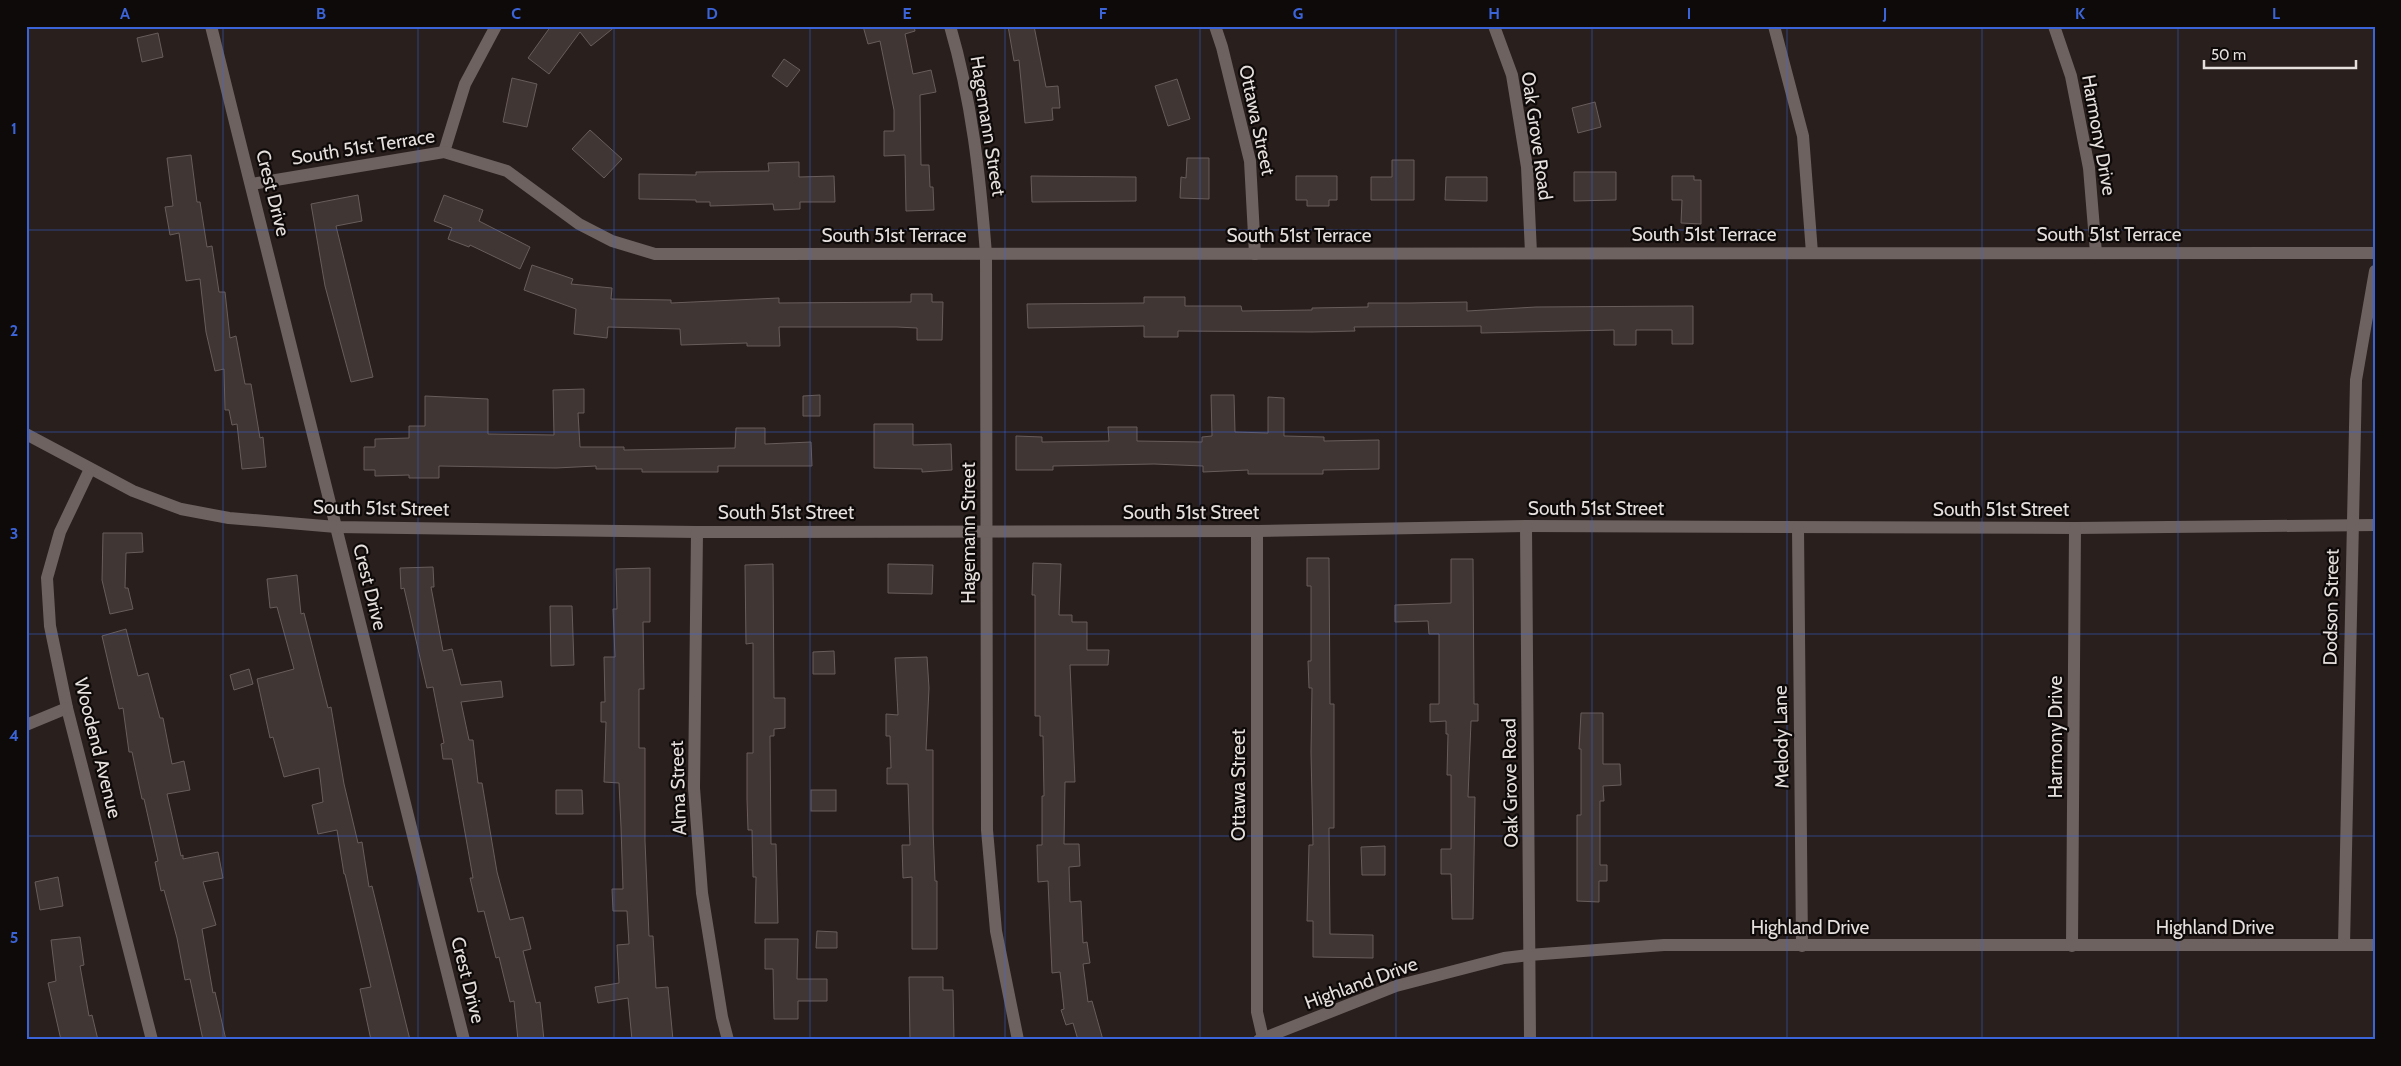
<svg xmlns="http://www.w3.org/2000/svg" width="2401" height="1066" font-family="Cabin,sans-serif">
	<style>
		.building { fill: #403634; stroke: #685d5b }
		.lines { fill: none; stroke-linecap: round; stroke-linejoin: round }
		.street { stroke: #6d625f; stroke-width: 12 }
		.grid { fill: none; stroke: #3b64d9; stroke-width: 1; stroke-opacity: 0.55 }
		.labels { text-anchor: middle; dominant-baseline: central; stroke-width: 4.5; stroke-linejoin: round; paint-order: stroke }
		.street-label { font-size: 19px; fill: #e5dfdd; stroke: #0e0a09 }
		.neatline { fill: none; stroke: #3b64d9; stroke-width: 2 }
		.grid-label { font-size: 16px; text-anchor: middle; font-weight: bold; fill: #3b64d9 }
	</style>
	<rect width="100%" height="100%" fill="#291f1d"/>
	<!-- building -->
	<g class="building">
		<path d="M 551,26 L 616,26 L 591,46 L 580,32 L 549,74 L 528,58 Z"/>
		<path d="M 863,26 L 914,26 L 915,31 L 905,34 L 913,74 L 931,70 L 936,92 L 920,95 L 921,165 L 929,165 L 930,187 L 933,187 L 934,210 L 906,211 L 905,155 L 884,156 L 884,131 L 894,131 L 894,110 L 880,41 L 868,44 Z"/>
		<path d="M 1008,26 L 1034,26 L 1046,87 L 1058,86 L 1060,108 L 1052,108 L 1053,120 L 1025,123 L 1019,60 L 1014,61 Z"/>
		<path d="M 158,33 L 163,57 L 142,62 L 137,38 Z"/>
		<path d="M 784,59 L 800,70 L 787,87 L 772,76 Z"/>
		<path d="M 512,78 L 537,84 L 527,127 L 503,122 Z"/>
		<path d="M 1177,79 L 1190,119 L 1168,126 L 1155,86 Z"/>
		<path d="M 1595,102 L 1601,127 L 1578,133 L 1572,108 Z"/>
		<path d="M 590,130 L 622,159 L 604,178 L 572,149 Z"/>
		<path d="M 191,155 L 197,202 L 200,202 L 207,247 L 212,246 L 219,292 L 225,292 L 230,338 L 236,336 L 245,384 L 251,384 L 260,438 L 263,437 L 266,467 L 242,469 L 237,424 L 232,425 L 229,410 L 225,410 L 224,369 L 215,371 L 206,332 L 200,279 L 186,281 L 179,233 L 170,235 L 165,207 L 173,206 L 167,158 Z"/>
		<path d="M 1187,158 L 1209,158 L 1209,199 L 1180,198 L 1181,177 L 1186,178 Z"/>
		<path d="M 1392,160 L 1414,160 L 1414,200 L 1371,200 L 1371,177 L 1392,177 Z"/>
		<path d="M 799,162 L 799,177 L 834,176 L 835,202 L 800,202 L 800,209 L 774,210 L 773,204 L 710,206 L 710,202 L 696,202 L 696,200 L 639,199 L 639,174 L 696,175 L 696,172 L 769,171 L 768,163 Z"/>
		<path d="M 1574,172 L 1616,172 L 1616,200 L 1574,201 Z"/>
		<path d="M 1031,176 L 1136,177 L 1136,201 L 1032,202 Z"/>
		<path d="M 1296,176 L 1337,176 L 1337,200 L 1329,200 L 1329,206 L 1307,206 L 1307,200 L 1296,200 Z"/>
		<path d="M 1672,176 L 1694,176 L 1694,180 L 1701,180 L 1701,224 L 1681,223 L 1682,200 L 1672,200 Z"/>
		<path d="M 1446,177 L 1487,177 L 1487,201 L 1445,200 Z"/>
		<path d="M 358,195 L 362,221 L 336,226 L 373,377 L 351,382 L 325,286 L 311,204 Z"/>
		<path d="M 444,195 L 483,210 L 479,221 L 530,247 L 520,269 L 470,245 L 469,247 L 448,239 L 452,228 L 434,221 Z"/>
		<path d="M 532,265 L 573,279 L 571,284 L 612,288 L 611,299 L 671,300 L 671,303 L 779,298 L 779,303 L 911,302 L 911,294 L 932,294 L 932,302 L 943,302 L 942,340 L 917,340 L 917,328 L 897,327 L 779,327 L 780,346 L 747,346 L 747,343 L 681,345 L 680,329 L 608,327 L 607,338 L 574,334 L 576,309 L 524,290 Z"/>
		<path d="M 1144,297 L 1185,297 L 1185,306 L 1241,306 L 1242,311 L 1312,310 L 1312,308 L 1368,307 L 1368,303 L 1410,303 L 1467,302 L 1467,311 L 1536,307 L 1693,306 L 1693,344 L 1672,344 L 1672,330 L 1636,330 L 1636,345 L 1614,345 L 1614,330 L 1481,333 L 1481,326 L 1354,327 L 1355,331 L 1312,332 L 1178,331 L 1178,337 L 1144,337 L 1144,326 L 1028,328 L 1027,304 L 1144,303 Z"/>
		<path d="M 584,389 L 584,413 L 578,413 L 580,447 L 624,447 L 624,450 L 735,448 L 736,428 L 765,428 L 765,444 L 811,442 L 812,466 L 718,466 L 718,472 L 642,472 L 642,469 L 596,469 L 596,466 L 556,468 L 439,466 L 439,478 L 409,478 L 409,475 L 375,476 L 375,470 L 364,470 L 364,447 L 375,447 L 375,439 L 409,438 L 409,426 L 425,426 L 425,396 L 488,399 L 488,434 L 554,435 L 553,390 Z"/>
		<path d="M 820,395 L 820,416 L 803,416 L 803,396 Z"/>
		<path d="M 1211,395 L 1234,395 L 1235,432 L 1268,433 L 1268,397 L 1284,398 L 1284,436 L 1324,437 L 1324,441 L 1379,440 L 1379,469 L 1323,470 L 1323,474 L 1248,474 L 1248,470 L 1203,472 L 1203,466 L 1154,464 L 1053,466 L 1053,470 L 1016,470 L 1016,436 L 1042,437 L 1042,442 L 1109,441 L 1108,427 L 1137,427 L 1137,441 L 1202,442 L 1202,437 L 1212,436 Z"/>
		<path d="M 874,424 L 913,424 L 913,445 L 951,444 L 952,470 L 922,472 L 922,469 L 874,468 Z"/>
		<path d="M 103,533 L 142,533 L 143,552 L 126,553 L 125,588 L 128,588 L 133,609 L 110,614 L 102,580 Z"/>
		<path d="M 1307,558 L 1329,558 L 1330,704 L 1334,704 L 1334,828 L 1329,828 L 1330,934 L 1373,935 L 1373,958 L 1313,957 L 1313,921 L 1307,921 L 1309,845 L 1313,845 L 1311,752 L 1312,688 L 1309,688 L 1308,661 L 1311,661 L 1311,586 L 1307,586 Z"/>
		<path d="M 1451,559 L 1473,559 L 1474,704 L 1478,704 L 1478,721 L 1471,721 L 1468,797 L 1475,797 L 1473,919 L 1452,919 L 1451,874 L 1441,874 L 1441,849 L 1451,849 L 1451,775 L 1447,775 L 1448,734 L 1446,734 L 1446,721 L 1430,722 L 1430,704 L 1439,704 L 1439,634 L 1429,634 L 1428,621 L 1395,622 L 1395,605 L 1451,603 Z"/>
		<path d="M 1033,563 L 1061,564 L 1059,615 L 1072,615 L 1072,622 L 1087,622 L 1087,650 L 1109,650 L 1108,665 L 1070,665 L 1075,782 L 1065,782 L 1064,844 L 1079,844 L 1080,866 L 1069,867 L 1070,902 L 1081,901 L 1083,943 L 1087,942 L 1090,963 L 1083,964 L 1088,1002 L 1092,1001 L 1103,1040 L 1078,1040 L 1073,1023 L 1066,1025 L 1061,1010 L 1064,1009 L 1060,972 L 1052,973 L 1048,881 L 1038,882 L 1037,845 L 1042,845 L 1042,796 L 1044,796 L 1043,736 L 1040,736 L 1040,716 L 1035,716 L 1035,595 L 1032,595 Z"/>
		<path d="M 773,564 L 774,698 L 785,698 L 785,728 L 774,729 L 774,736 L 770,736 L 771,844 L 776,844 L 778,923 L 755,923 L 756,877 L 753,877 L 752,830 L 748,830 L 747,799 L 747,753 L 753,753 L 753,643 L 746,644 L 745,565 Z"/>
		<path d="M 888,564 L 933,565 L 932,594 L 888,593 Z"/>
		<path d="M 433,567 L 434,587 L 431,587 L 443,651 L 452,649 L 461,685 L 501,681 L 503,697 L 461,702 L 469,740 L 473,740 L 478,783 L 482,783 L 497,872 L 510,920 L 523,917 L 531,949 L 523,951 L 536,1003 L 540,1002 L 544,1040 L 518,1040 L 514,1001 L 510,1002 L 499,957 L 496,958 L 484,911 L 478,912 L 470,878 L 473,878 L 452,759 L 443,759 L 441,744 L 444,743 L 433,687 L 427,688 L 404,588 L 401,589 L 400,568 Z"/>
		<path d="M 650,568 L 650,622 L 643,622 L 644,689 L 639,689 L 639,748 L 645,748 L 645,841 L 649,936 L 653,936 L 656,988 L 668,987 L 673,1040 L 632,1040 L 628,998 L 598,1003 L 595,987 L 619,983 L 617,945 L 629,944 L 627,911 L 613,911 L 612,889 L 623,889 L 621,827 L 619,783 L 604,782 L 606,722 L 601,722 L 601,702 L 605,702 L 604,657 L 615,657 L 613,609 L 617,609 L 616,569 Z"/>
		<path d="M 297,575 L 301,614 L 304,613 L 328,708 L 331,707 L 344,784 L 358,843 L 362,842 L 369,887 L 372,886 L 410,1040 L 371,1040 L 360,989 L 371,987 L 345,874 L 344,874 L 337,830 L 318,834 L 312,805 L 323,802 L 319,768 L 284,777 L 273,737 L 270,738 L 257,679 L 294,669 L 277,607 L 270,608 L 267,579 Z"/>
		<path d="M 550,606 L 572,606 L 574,665 L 551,666 Z"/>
		<path d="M 126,629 L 138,676 L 148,673 L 160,718 L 163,718 L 172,764 L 184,761 L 190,790 L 167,794 L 181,856 L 183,855 L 183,859 L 218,852 L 223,878 L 203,882 L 216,925 L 202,929 L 213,993 L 215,992 L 226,1040 L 203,1040 L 190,979 L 185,980 L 177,938 L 164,890 L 161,891 L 155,862 L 158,861 L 144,799 L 142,799 L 132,752 L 129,752 L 123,708 L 119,709 L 102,636 Z"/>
		<path d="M 834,651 L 835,674 L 813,674 L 813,652 Z"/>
		<path d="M 927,657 L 929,688 L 926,750 L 933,750 L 933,829 L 935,881 L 937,881 L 937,949 L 912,949 L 912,877 L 903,878 L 902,845 L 910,845 L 908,784 L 887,784 L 887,768 L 891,768 L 890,736 L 886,736 L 886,714 L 898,715 L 895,658 Z"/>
		<path d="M 249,669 L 253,684 L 234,690 L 230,675 Z"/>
		<path d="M 1581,713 L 1603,713 L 1603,764 L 1620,764 L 1621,785 L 1603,786 L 1604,801 L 1600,801 L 1600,865 L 1607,865 L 1607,881 L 1599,881 L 1599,902 L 1577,901 L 1577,815 L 1581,815 L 1581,749 L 1579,749 Z"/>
		<path d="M 556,790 L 582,790 L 583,814 L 556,814 Z"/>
		<rect x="811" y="790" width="25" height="21"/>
		<path d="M 1385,846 L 1385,875 L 1362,875 L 1361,847 Z"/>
		<path d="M 58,877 L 63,906 L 40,910 L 35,882 Z"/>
		<path d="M 817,931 L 837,932 L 837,948 L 816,948 Z"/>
		<path d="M 80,937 L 84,965 L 80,966 L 89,1016 L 92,1015 L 98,1040 L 61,1040 L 48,983 L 56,981 L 51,940 Z"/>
		<path d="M 765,939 L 798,939 L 797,979 L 827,979 L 827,1001 L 798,1001 L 798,1019 L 774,1019 L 773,969 L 765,969 Z"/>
		<path d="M 909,977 L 943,977 L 943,990 L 953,990 L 954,1040 L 910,1040 Z"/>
	</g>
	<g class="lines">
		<!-- street -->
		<g class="street">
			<path d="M 211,26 L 464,1040"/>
			<path d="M 950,26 C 972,101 980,177 986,254 L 987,830 L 996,931 L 1018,1040"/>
			<path d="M 1215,26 L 1222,47 L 1250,161 L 1255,254"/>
			<path d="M 1494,26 L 1512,75 L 1527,167 L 1531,253"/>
			<path d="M 1774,26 L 1803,136 L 1812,253"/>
			<path d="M 2054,26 L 2071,76 L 2089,168 L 2096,253"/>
			<path d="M 444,152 L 465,84 L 496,26"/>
			<path d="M 252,184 L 444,152 L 507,171 L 579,224 L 612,241 L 655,254 L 2375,253"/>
			<path d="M 26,434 L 133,491 L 181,509 L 229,518 L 336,527 L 697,532 L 1257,531 L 1526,526 L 2075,528 L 2375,525"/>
			<path d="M 90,469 L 60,532 L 47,578 L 50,626 L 67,708 L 152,1040"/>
			<path d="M 1526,526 L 1530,1040"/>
			<path d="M 1798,528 L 1802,946"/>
			<path d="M 1257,531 L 1257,1012 L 1263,1038"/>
			<path d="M 697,532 L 694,788 L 702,893 L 722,1017 L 728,1040"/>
			<path d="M 26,725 L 67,708"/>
			<path d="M 2344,945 L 2356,380 L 2375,271"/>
			<path d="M 2072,946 L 2075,528"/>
			<path d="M 1259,1040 L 1396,986 L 1504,958 L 1529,955 L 1664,945 L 2375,945"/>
		</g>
	</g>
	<!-- grid -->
	<path class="grid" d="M 223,26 L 223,1040M 418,26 L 418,1040M 614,26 L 614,1040M 810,26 L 810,1040M 1005,26 L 1005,1040M 1200,26 L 1200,1040M 1396,26 L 1396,1040M 1592,26 L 1592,1040M 1787,26 L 1787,1040M 1982,26 L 1982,1040M 2178,26 L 2178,1040M 26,230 L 2375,230M 26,432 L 2375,432M 26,634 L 2375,634M 26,836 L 2375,836"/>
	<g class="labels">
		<!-- street labels -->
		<g class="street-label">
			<text transform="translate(1257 120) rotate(78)">Ottawa Street</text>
			<text transform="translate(988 126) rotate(81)">Hagemann Street</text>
			<text transform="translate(2099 135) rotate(80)">Harmony Drive</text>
			<text transform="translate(1537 136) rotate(82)">Oak Grove Road</text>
			<text transform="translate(363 147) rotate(-9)">South 51st Terrace</text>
			<text transform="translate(273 193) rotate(76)">Crest Drive</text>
			<text x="1704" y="234">South 51st Terrace</text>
			<text x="2109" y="234">South 51st Terrace</text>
			<text x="894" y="235">South 51st Terrace</text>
			<text x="1299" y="235">South 51st Terrace</text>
			<text transform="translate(381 508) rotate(1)">South 51st Street</text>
			<text x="1596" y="508">South 51st Street</text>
			<text x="2001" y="509">South 51st Street</text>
			<text x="786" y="512">South 51st Street</text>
			<text x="1191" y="512">South 51st Street</text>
			<text transform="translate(968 533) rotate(-90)">Hagemann Street</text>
			<text transform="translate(370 587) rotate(76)">Crest Drive</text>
			<text transform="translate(2331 607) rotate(-89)">Dodson Street</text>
			<text transform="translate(1781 737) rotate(-91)">Melody Lane</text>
			<text transform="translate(2055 737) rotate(-90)">Harmony Drive</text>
			<text transform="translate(98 748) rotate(76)">Woodend Avenue</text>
			<text transform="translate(1510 783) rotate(-91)">Oak Grove Road</text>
			<text transform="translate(1238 785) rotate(-90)">Ottawa Street</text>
			<text transform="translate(678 788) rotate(-92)">Alma Street</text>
			<text x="1810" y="927">Highland Drive</text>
			<text x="2215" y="927">Highland Drive</text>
			<text transform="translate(468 980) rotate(76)">Crest Drive</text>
			<text transform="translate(1361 983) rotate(-20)">Highland Drive</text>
		</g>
	</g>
	<!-- border -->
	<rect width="2401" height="1066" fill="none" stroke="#0e0a09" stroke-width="55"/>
	<!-- scale -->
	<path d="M2204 60v8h152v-8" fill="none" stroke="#e5dfdd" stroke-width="2.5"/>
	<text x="2211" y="60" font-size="15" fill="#e5dfdd" stroke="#0e0a09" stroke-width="4" paint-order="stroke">50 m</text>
	<rect x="28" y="28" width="2346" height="1010" class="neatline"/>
	<g class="grid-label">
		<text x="125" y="19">A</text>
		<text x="321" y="19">B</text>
		<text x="516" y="19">C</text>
		<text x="712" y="19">D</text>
		<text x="907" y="19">E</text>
		<text x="1103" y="19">F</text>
		<text x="1298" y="19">G</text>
		<text x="1494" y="19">H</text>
		<text x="1689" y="19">I</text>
		<text x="1885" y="19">J</text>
		<text x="2080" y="19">K</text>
		<text x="2276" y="19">L</text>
		<text x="14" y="134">1</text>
		<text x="14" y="336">2</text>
		<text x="14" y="539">3</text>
		<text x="14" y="741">4</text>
		<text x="14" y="943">5</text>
	</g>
</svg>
